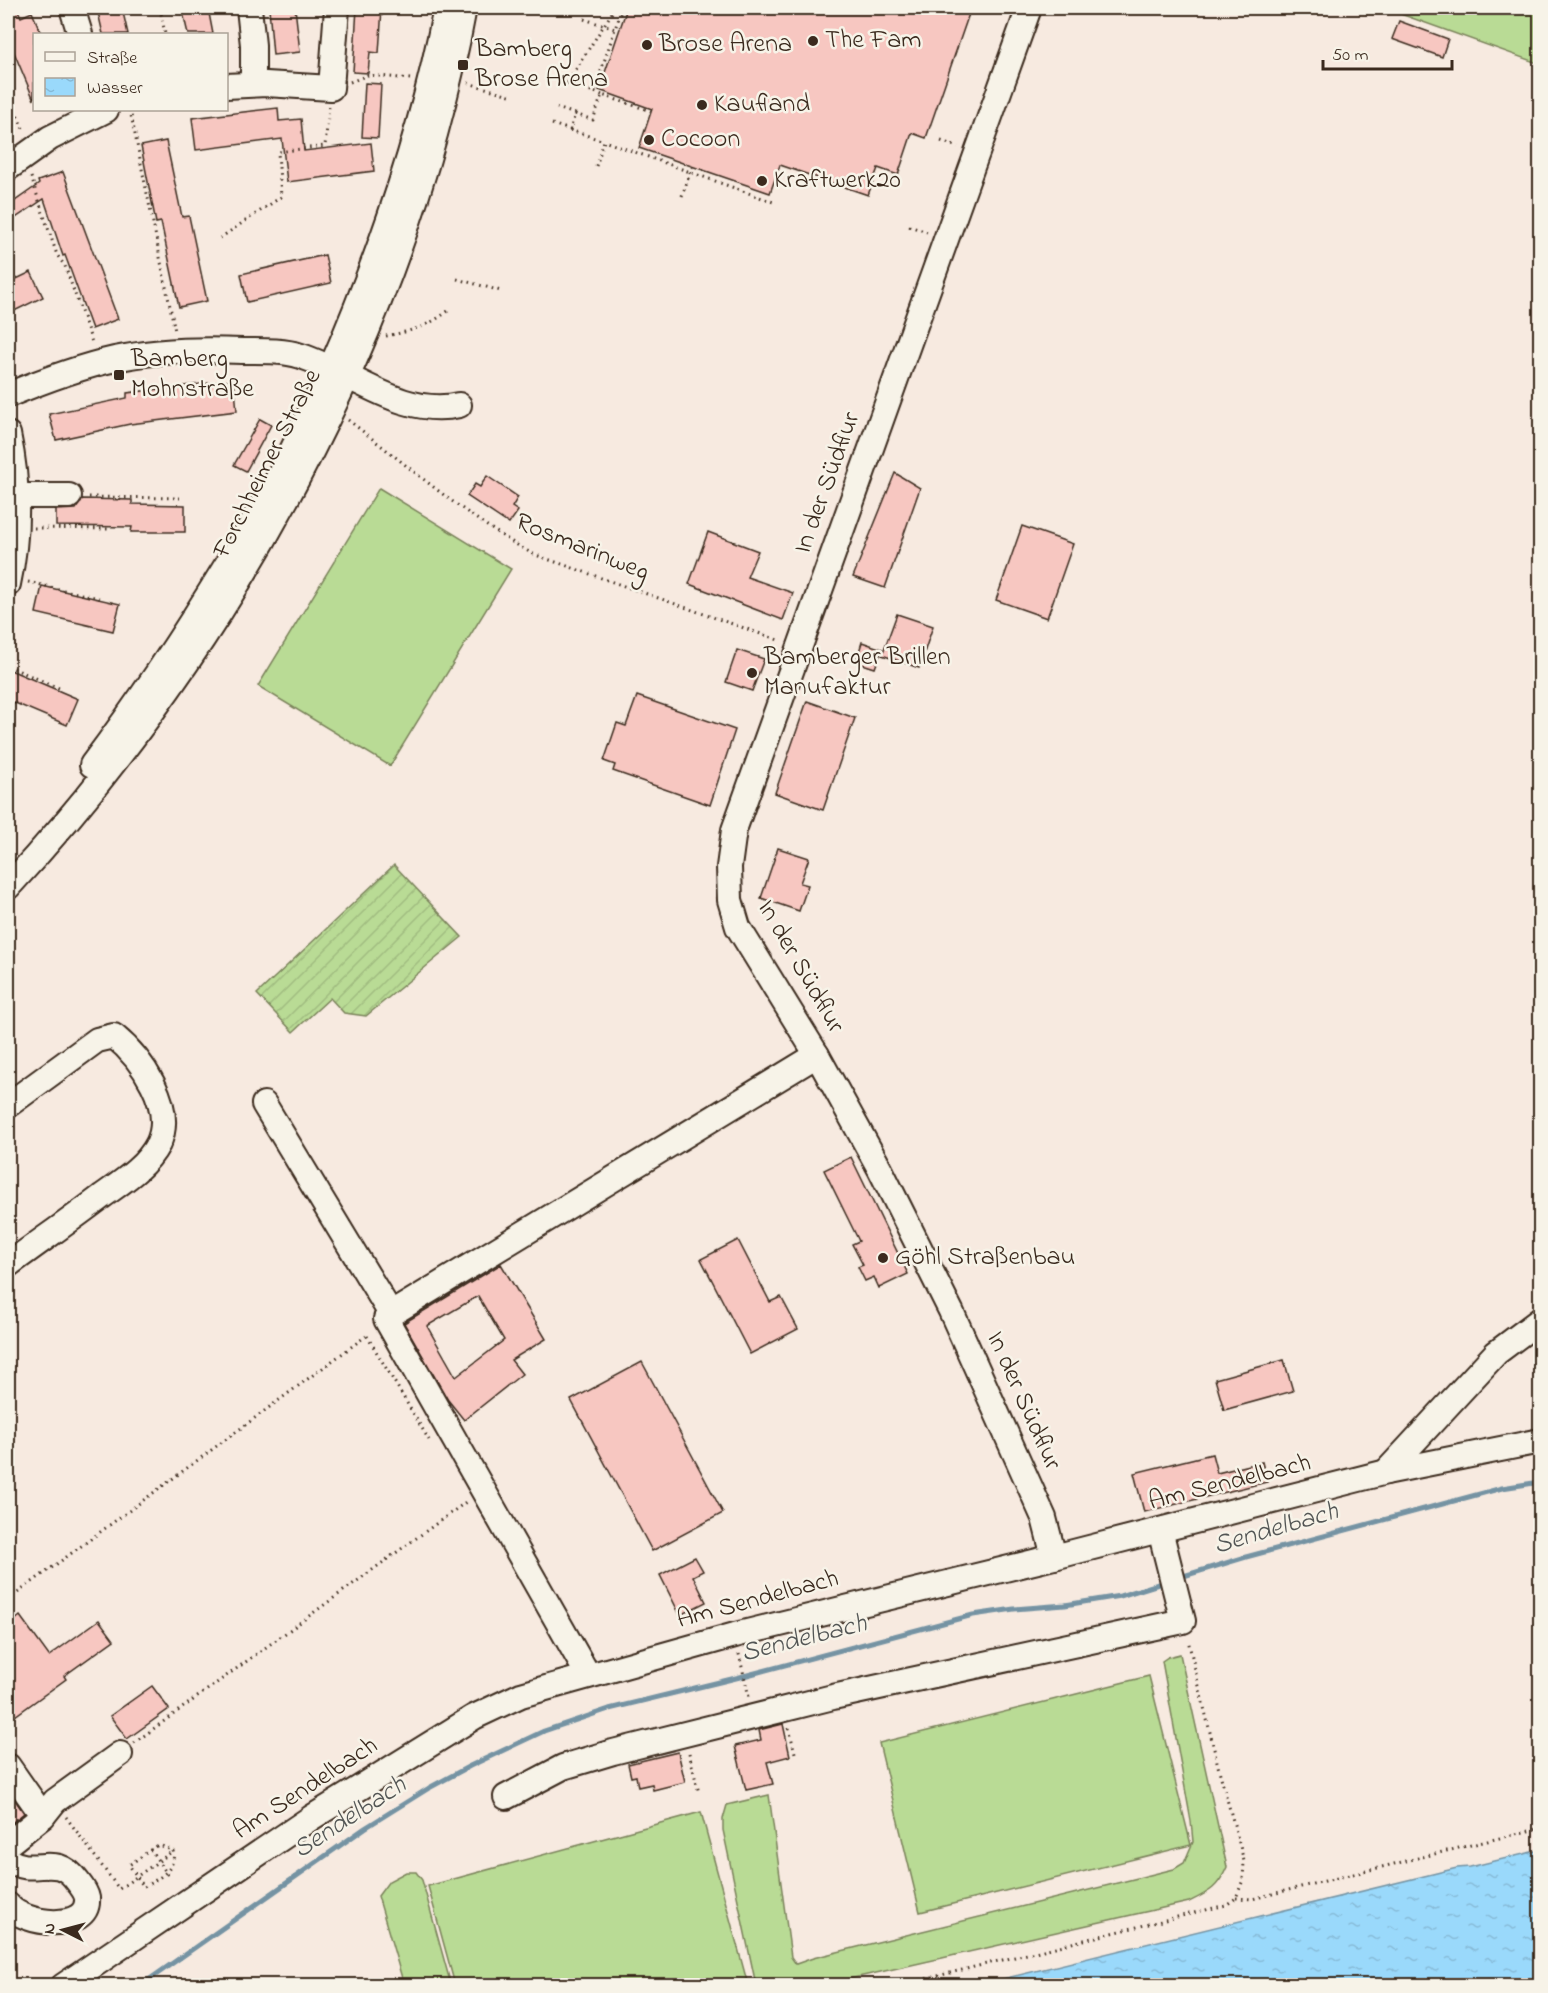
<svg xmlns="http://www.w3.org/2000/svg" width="1548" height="1993" font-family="'Indie Flower',sans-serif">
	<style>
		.grass { fill: #b9db95; stroke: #7a825a; stroke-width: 1.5 }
		.garden { fill: url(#garden-furrows); stroke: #7a825a; stroke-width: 1.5 }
		.water { fill: url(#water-ripples); stroke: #7493a3; stroke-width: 1.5 }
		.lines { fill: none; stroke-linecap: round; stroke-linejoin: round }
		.stream { stroke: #7493a3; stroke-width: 5 }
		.building { fill: #f7c7c1; stroke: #3b2a1e; stroke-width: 1.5; fill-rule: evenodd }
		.minor-casing { stroke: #3b2a1e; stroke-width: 28 }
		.path { stroke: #3b2a1e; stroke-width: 3; stroke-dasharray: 1.5 4.5; stroke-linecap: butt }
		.minor { stroke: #f7f3e8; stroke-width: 24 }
		.poi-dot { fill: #3b2a1e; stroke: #f7f3e8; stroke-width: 2 }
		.labels { text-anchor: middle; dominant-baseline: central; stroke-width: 5; stroke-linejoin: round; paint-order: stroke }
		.poi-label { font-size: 26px; fill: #3b2a1e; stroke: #f7f3e8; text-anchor: start }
		.street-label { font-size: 26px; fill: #3b2a1e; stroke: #f7f3e8 }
		.water-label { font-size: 27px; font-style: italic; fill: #535655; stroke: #f7f3e8 }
	</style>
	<defs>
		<pattern id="garden-furrows" width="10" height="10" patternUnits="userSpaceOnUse" patternTransform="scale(1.5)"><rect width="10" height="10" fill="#b9db95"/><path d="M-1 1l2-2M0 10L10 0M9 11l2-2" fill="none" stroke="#a0bc80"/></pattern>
		<pattern id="water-ripples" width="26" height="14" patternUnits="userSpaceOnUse" patternTransform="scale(1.5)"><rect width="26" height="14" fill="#9ad9fb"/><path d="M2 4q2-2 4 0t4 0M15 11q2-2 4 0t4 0" fill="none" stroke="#86bad7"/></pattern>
	</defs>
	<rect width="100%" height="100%" fill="#f7eae0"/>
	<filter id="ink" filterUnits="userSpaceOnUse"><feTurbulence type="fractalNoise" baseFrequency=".0167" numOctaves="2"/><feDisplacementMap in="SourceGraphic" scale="12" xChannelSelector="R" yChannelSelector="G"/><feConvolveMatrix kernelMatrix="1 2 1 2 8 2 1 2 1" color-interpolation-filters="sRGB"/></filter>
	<g filter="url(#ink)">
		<!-- grass -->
		<g class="grass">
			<path d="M 1384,8 L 1534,8 L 1540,10 L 1540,64 Z"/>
			<path d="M 379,488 L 511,569 L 390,766 L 258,686 Z"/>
			<path d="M 1180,1654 L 1227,1867 C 1218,1888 1209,1892 1189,1902 L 823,1985 L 756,1985 L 723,1830 L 723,1819 L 727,1805 L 769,1795 L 791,1957 L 796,1964 L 813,1958 L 1174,1869 L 1184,1863 L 1193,1842 L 1191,1821 L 1162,1661 L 1168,1657 Z"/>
			<path d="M 1149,1676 L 1191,1845 L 920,1912 L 879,1743 Z"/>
			<path d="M 701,1812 L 748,1985 L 455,1985 L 428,1886 Z"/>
			<path d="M 406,1872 L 416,1872 L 422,1880 L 451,1985 L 404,1985 L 378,1896 L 389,1881 Z"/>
		</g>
		<!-- garden -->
		<path class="garden" d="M 394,865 L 462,937 L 366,1016 L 344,1013 L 330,998 L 293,1032 L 257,994 Z"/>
		<!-- water -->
		<path class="water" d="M 1540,1850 L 1540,1985 L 978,1985 L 1457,1868 L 1470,1867 Z"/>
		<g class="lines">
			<!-- stream -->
			<g class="stream">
				<path d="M 1177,1578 L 1246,1557 L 1502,1488 L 1540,1482"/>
				<path d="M 140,1986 L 365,1828 L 429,1788 L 470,1766 L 544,1731 L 609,1709 L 740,1677 L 973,1615 L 1014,1609 L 1065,1605 L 1120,1596 L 1165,1582"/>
			</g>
		</g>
		<!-- building -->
		<g class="building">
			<path d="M 8,8 L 17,8 L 21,17 L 32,12 L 41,33 L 34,34 L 34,100 L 8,38 Z"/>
			<path d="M 97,8 L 122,8 L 128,34 L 103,34 Z"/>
			<path d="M 182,8 L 208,8 L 213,34 L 188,34 Z"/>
			<path d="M 269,8 L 295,8 L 300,52 L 273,55 Z"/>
			<path d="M 357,8 L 382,8 L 379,53 L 370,52 L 368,73 L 353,72 Z"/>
			<path d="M 627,8 L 971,8 L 926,138 L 912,133 L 898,175 L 878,168 L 868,195 L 780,165 L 770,193 L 639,148 L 652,109 L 599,90 Z"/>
			<path d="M 1399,21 L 1448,39 L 1442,57 L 1392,39 Z"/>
			<path d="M 365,83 L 381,84 L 378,138 L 362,137 Z"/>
			<path d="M 278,108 L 279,121 L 301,119 L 304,151 L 371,143 L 374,171 L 287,182 L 282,139 L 196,150 L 192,118 Z"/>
			<path d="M 166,141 L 182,217 L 189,216 L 207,301 L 179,307 L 161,222 L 156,223 L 141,146 Z"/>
			<path d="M 63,172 L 118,319 L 92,329 L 65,255 L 63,256 L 44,199 L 8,223 L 8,206 L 39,184 L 38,181 Z"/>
			<path d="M 325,255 L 331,283 L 247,302 L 241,274 Z"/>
			<path d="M 31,272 L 43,297 L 8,314 L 8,283 Z"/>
			<path d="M 234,380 L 237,411 L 130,424 L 56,440 L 49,414 L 127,398 L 127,393 Z"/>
			<path d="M 260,419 L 271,425 L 246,471 L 234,465 Z"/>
			<path d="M 895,473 L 920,488 L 885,588 L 853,577 Z"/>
			<path d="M 487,476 L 518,497 L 512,507 L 518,511 L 509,524 L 467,496 L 475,484 L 480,487 Z"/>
			<path d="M 82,499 L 132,500 L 132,504 L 185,505 L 185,532 L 131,532 L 132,527 L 56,526 L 56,510 L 76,509 Z"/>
			<path d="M 1022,526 L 1073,544 L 1047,618 L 996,600 Z"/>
			<path d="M 708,532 L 758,551 L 747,577 L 793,593 L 783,620 L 689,584 Z"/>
			<path d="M 42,586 L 120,604 L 113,631 L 36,613 Z"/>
			<path d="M 897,614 L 933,626 L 919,668 L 882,655 Z"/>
			<path d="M 862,642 L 882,649 L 875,668 L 856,662 Z"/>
			<path d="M 737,650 L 764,659 L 752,691 L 726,682 Z"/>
			<path d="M 8,669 L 78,699 L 67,725 L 8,700 Z"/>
			<path d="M 637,696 L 735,730 L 710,805 L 613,771 L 615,765 L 604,761 L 617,723 L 626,726 Z"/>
			<path d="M 807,701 L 855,718 L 823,810 L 775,793 Z"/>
			<path d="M 778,848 L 809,858 L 800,883 L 808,885 L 799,911 L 761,898 Z"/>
			<path d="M 851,1157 L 908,1274 L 879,1288 L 874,1277 L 865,1281 L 858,1267 L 863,1265 L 852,1244 L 859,1241 L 824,1170 Z"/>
			<path d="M 738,1240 L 770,1302 L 781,1297 L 798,1329 L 750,1354 L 701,1259 Z"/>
			<path d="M 501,1264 L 546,1339 L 511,1360 L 522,1374 L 464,1420 L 448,1400 L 404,1323 ZM 478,1296 L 504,1340 L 456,1377 L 427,1326 Z"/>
			<path d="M 1284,1360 L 1293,1391 L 1224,1410 L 1215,1379 Z"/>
			<path d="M 642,1362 L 723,1513 L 652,1551 L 571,1400 Z"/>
			<path d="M 1212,1454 L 1217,1473 L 1262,1462 L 1267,1482 L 1144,1512 L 1134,1473 Z"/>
			<path d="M 695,1557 L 703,1571 L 693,1576 L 706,1602 L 680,1615 L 660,1575 Z"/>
			<path d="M 20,1616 L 49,1656 L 99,1620 L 114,1640 L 64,1676 L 66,1679 L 8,1721 L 8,1626 Z"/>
			<path d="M 152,1686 L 169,1709 L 127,1739 L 110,1716 Z"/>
			<path d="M 783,1724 L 790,1756 L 767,1762 L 773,1784 L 746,1790 L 735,1746 L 761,1740 L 759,1730 Z"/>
			<path d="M 678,1752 L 685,1782 L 653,1790 L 652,1784 L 638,1787 L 636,1776 L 631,1777 L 628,1764 Z"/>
			<path d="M 8,1790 L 24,1813 L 8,1826 Z"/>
		</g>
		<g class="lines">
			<!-- minor casing -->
			<g class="minor-casing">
				<g id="minor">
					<path d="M 72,8 L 80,34"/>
					<path d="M 249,8 L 253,45 L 253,84"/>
					<path d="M 1029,8 L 734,830 L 729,867 L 730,900 L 738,927 L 817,1055 L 880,1169 L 951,1311 L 1044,1518 L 1054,1557"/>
					<path d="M 226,86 L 266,84 L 331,88 L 337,8"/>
					<path d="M 8,168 L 50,138 L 106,110"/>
					<path d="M 8,395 C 42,381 79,367 115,359 C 157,350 200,349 242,351 C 261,351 283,350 301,356 C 352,372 402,418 459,405"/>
					<path d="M 8,434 C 19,485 19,534 8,584"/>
					<path d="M 17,496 L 69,496"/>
					<path d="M 92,765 C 140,701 184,635 226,566 C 244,536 263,507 279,476 C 353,334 416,165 446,8"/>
					<path d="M 8,887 C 231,647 404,332 464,8"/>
					<path d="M 264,1104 L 391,1314 L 817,1055"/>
					<path d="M 8,1105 L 97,1040 L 114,1036 C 141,1058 176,1107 158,1144 C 146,1167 122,1182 101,1197 C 71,1220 39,1242 8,1265"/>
					<path d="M 391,1314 L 386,1319 L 588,1675"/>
					<path d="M 1386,1472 L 1496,1353 L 1540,1320"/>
					<path d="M 8,1766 L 43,1816 L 8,1844"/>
					<path d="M 506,1797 L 563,1767 L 613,1752 L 833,1697 L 1183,1621 L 1160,1530"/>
					<path d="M 43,1816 L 55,1801 L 120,1754"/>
					<path d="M 8,1860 C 36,1878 55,1850 78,1882 C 82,1887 86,1892 87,1898 C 90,1933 23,1925 8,1905"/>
					<path d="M 63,1986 L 311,1818 L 474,1717 L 521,1695 L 735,1635 L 1054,1557 L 1386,1472 L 1540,1441"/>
				</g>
			</g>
			<!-- path -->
			<g class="path">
				<path d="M 160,8 L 165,34"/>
				<path d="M 584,19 L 615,29"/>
				<path d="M 350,82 L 368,75 L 411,79"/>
				<path d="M 468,83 L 513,96"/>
				<path d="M 565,83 L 567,83 L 615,8"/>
				<path d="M 567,83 L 594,92"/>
				<path d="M 8,94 L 24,131"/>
				<path d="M 602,95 L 594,92 L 622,8"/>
				<path d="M 130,110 L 175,331"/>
				<path d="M 575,114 L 593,120 L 602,95 L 651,111"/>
				<path d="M 552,124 L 570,130 L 575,114 L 557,108"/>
				<path d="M 570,130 L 604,141"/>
				<path d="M 941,141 L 958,147"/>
				<path d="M 596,166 L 604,141 L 776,203"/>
				<path d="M 31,177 L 57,255 L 65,266 L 93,345"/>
				<path d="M 682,196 L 692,167"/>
				<path d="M 909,226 L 927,232"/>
				<path d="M 220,238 L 281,197 L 278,152 L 325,146 L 329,107"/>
				<path d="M 457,279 L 501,291"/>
				<path d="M 386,336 C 412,331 427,327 448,311"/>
				<path d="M 348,420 C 409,466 465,517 533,554 L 781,641"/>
				<path d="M 89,497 L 180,498"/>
				<path d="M 34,528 L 111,529"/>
				<path d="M 28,582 L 99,598"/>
				<path d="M 8,666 L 61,689"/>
				<path d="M 367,1336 L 429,1440"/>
				<path d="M 8,1600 L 366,1336"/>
				<path d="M 739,1654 L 749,1697"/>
				<path d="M 789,1728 L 795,1753"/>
				<path d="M 134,1743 L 466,1502"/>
				<path d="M 689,1753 L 699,1793"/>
				<path d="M 66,1817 L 119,1889 L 173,1851"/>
				<path d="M 156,1846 L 162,1846 L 173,1851 C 177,1870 157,1879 144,1887 L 129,1865 Z"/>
				<path d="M 150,1849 L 170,1878"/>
				<path d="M 1236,1898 L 1252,1899 L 1540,1828"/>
				<path d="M 897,1986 L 1226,1905 L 1236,1898 L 1243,1880 L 1244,1861 L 1219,1770 L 1188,1640"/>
			</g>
			<!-- minor -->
			<use href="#minor" class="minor"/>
		</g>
	</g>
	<!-- markers -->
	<g class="poi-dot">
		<circle cx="813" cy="41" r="6"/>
		<circle cx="647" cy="45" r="6"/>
		<rect x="457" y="59" width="12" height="12" rx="3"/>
		<circle cx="702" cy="105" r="6"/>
		<circle cx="649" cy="140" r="6"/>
		<circle cx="762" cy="181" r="6"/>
		<rect x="113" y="369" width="12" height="12" rx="3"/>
		<circle cx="752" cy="673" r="6"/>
		<circle cx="883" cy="1258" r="6"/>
	</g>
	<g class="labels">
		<!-- poi labels -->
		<g class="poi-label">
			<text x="825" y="41">The Fam</text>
			<text x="659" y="45">Brose Arena</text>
			<text x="475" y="50">Bamberg<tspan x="475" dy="30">Brose Arena</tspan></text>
			<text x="714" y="105">Kaufland</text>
			<text x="661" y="140">Cocoon</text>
			<text x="774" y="181">Kraftwerk20</text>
			<text x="131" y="360">Bamberg<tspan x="131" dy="30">Mohnstraße</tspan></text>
			<text x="764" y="658">Bamberger Brillen<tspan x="764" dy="30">Manufaktur</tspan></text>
			<text x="895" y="1258">Göhl Straßenbau</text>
		</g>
		<!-- street labels -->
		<g class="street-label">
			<text transform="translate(268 464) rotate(-63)">Forchheimer Straße</text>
			<text transform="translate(828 483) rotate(-70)">In der Südflur</text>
			<text transform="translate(582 548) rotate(22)">Rosmarinweg</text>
			<text transform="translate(800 967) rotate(60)">In der Südflur</text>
			<text transform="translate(1023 1401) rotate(66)">In der Südflur</text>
			<text transform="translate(1230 1483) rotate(-14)">Am Sendelbach</text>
			<text transform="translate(758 1600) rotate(-15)">Am Sendelbach</text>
			<text transform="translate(306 1789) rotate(-33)">Am Sendelbach</text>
		</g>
		<!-- water labels -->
		<g class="water-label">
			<text transform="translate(1276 1529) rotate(-16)">Sendelbach</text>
			<text transform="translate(804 1639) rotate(-14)">Sendelbach</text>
			<text transform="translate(350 1818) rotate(-33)">Sendelbach</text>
		</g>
	</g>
	<!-- margin -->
	<rect width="1548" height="1993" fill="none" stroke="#f7f3e8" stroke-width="30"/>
	<rect x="15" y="15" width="1518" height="1963" fill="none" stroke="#3b2a1e" stroke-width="2" filter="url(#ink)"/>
	<!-- legend -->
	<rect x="33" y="33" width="195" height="78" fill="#f7f3e8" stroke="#aca397" stroke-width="1.5"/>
	<rect x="45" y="52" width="30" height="9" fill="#f7f3e8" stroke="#aca397" stroke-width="1.5"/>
	<text x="87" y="63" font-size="18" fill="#3b2a1e">Straße</text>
	<rect x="45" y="78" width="30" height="18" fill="url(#water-ripples)" stroke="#aca397" stroke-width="1.5"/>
	<text x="87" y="93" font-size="18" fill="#3b2a1e">Wasser</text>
	<!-- north arrow -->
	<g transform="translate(63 1930) rotate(276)" stroke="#f7f3e8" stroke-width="4.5" paint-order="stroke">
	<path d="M0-4.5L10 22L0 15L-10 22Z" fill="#3b2a1e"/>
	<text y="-9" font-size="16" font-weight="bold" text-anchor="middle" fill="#3b2a1e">N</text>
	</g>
	<!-- scale -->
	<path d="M1323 60v9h129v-9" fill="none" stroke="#3b2a1e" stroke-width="3"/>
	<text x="1332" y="60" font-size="18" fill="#3b2a1e" stroke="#f7f3e8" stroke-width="4.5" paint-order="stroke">50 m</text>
</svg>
